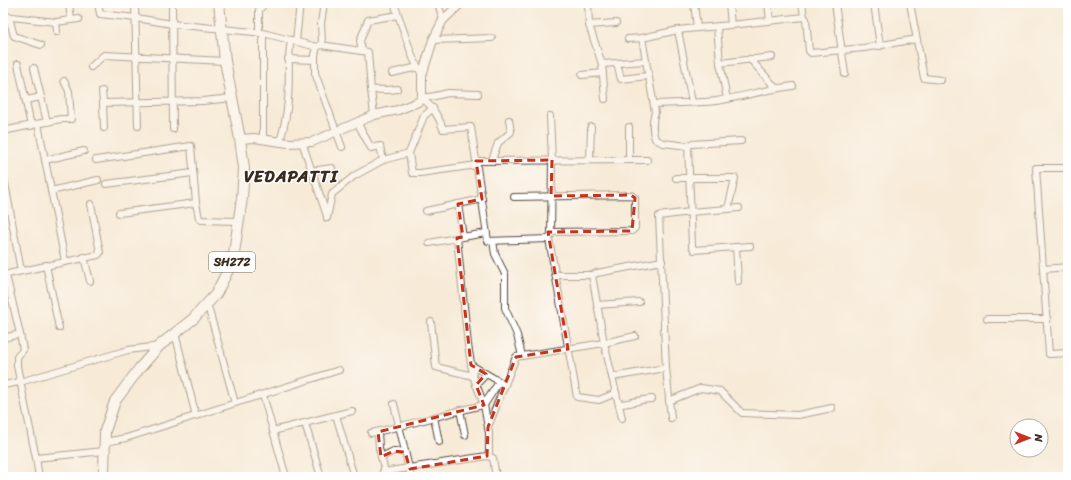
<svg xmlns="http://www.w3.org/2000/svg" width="1071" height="480" font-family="Sriracha,sans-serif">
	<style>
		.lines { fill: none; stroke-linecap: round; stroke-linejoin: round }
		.minor-casing { stroke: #57473a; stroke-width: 8 }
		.tertiary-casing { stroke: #57473a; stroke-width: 10 }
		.primary-casing { stroke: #57473a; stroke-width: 12 }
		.minor { stroke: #fff; stroke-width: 6 }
		.tertiary { stroke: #fff; stroke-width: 8 }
		.primary { stroke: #fff; stroke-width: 10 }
		.marked { fill: none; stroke: #c8321e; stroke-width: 3; stroke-dasharray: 8 5; stroke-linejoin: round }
		.labels { text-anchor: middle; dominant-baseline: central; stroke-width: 3; stroke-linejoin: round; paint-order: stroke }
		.shield { fill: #fff; stroke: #766a62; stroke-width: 1 }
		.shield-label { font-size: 12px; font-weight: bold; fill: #3b2a1e }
		.district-label { font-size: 17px; font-weight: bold; letter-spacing: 1px; fill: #3b2a1e; stroke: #fff }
	</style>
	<rect width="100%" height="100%" fill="#fff"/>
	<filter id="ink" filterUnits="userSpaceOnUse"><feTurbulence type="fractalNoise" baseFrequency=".025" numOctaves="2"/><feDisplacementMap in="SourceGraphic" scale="8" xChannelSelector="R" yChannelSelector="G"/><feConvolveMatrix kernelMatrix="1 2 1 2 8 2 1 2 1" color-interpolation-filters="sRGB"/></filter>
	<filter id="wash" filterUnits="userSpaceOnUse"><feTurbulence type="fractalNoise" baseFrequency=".012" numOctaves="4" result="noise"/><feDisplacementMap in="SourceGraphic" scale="16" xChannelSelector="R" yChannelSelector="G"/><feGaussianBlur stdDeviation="0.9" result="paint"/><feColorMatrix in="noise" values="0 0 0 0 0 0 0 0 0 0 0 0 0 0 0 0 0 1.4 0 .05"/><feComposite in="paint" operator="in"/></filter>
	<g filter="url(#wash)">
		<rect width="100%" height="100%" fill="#f7ebd8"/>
	</g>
	<g filter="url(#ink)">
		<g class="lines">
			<!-- minor casing -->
			<g class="minor-casing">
				<g id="minor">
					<path d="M 69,3 L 71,20"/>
					<path d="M 98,3 L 100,14 L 136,18 L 172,24 L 263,33 L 317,47"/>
					<path d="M 135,3 L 138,126"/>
					<path d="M 172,3 L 173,129"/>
					<path d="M 324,3 L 321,23 L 322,43 L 321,45 L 317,47 L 315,55 L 315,73 L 342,147"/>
					<path d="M 394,3 L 413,58 L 422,75"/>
					<path d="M 438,3 L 443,20"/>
					<path d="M 588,3 L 589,25 L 602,64 L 605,99"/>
					<path d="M 629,3 L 633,4 L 643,3"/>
					<path d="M 694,3 L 697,28 L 731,25 L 729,3"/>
					<path d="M 768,3 L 770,21"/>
					<path d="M 802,3 L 804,17"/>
					<path d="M 835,3 L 845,74"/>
					<path d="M 874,3 L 880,46"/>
					<path d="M 910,3 L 924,78 L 941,80"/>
					<path d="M 3,16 L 56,22 L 79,19"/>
					<path d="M 9,17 L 14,36 L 41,45"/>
					<path d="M 56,22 L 57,32"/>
					<path d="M 589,25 L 616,23"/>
					<path d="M 731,25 L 804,17 L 806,19 L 809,51 L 811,53 L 864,48 L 917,39"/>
					<path d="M 717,27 L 720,63 L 727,99"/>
					<path d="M 697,28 L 678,30 L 642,38 L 655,112 C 652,121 652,130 655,139 L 663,143 L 688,146 L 691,144 L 741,141"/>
					<path d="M 678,30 L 692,102"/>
					<path d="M 259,33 L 259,10 L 265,3"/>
					<path d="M 628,39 L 642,38"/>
					<path d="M 433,40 L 492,38"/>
					<path d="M 296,41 L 300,3"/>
					<path d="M 321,45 L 368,52 L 371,90 L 374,115"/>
					<path d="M 362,51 L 360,41 L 368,20 L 398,15"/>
					<path d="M 288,59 L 315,60"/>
					<path d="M 750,59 L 776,88"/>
					<path d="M 617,63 L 621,79 L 648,76"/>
					<path d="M 720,63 L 772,57"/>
					<path d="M 18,64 L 31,126"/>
					<path d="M 602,64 L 646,61"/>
					<path d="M 91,67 L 104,55 L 225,61"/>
					<path d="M 34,68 L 47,122"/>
					<path d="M 392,73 L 418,67"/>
					<path d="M 582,75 L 603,73"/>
					<path d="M 371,90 C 380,89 387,91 397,89"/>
					<path d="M 102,91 L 103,103"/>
					<path d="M 422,98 C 433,107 439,116 443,129 L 471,127 L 488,241 L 549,239"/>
					<path d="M 422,98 L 435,96 L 448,93 L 478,94"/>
					<path d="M 26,100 L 41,97"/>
					<path d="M 654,104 C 674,103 696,103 716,101 C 742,97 767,89 793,86"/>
					<path d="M 550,116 L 552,160 L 551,235 L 549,239 L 577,397 L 599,400 L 616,393"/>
					<path d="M 357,122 L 371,148 L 380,146 L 383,160"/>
					<path d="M 38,124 L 65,261"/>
					<path d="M 104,128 L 103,103 L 203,101 L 232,98"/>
					<path d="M 3,131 L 61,119 L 71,119 L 69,91 L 64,81"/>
					<path d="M 263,139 L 263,33"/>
					<path d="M 280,142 C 284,128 287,114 288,99 C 290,79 287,60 291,40"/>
					<path d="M 302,142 L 327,216"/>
					<path d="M 688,146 L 692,246 L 694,250 L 750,246"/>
					<path d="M 409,153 L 412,173 L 420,173 L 477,165"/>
					<path d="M 590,159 L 591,127"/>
					<path d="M 45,160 L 84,151"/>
					<path d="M 96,160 L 191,146 L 196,203 L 199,218 L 201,220 L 238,221"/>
					<path d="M 492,160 L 498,143 L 511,132 L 509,120"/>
					<path d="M 629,160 L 629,127"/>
					<path d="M 476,161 L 647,160"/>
					<path d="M 1068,168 L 1036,168 L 1049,354 L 1068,353"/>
					<path d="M 311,171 L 332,168"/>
					<path d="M 3,172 L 21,271"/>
					<path d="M 676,178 L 735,178 L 728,209"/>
					<path d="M 106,184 L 193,173"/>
					<path d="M 51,191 L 98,180"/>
					<path d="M 514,197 L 631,195 L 635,198 L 635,228 L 632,231 L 551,232"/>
					<path d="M 458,204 L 463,237"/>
					<path d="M 426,211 L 482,199"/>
					<path d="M 119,213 L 196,203"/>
					<path d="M 327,218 L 332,194 L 354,176 L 383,160 L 409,153 L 424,116 L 433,108"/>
					<path d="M 486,233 L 457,238 L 468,345 L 473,376 L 484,405 L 489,433 L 489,453 L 487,456"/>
					<path d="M 493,241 L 495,254 L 505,274 L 505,308 L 517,335 L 522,356"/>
					<path d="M 429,243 L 457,238"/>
					<path d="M 736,247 L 738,281"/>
					<path d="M 84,257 L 90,281"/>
					<path d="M 46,265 L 59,328"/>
					<path d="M 1043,269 L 1068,267"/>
					<path d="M 3,275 L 98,255 L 100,253 L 91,204"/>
					<path d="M 6,275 L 20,334"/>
					<path d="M 556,275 L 592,275"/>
					<path d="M 207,303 L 235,403"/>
					<path d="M 597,305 L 639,302"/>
					<path d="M 987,319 L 1047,319"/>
					<path d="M 431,322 L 436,367 L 473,376"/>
					<path d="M 175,333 L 196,416"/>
					<path d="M 3,338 L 20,334 L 23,350 L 17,357 L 17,366 L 36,458 L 39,477"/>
					<path d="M 471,365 L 502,383"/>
					<path d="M 612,377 L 666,368"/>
					<path d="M 3,385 L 20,382 L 128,350 L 159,346"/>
					<path d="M 476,385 L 486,374"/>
					<path d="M 263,395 L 286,477"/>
					<path d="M 669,401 L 701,388 L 720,391 L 742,413 L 798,415 L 832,408"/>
					<path d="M 394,404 L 411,477"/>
					<path d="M 619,404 C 631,404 640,399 652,399"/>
					<path d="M 460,410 L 465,435"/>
					<path d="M 336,415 L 354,477"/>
					<path d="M 434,417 L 439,442"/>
					<path d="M 622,418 L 604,343 L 635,336"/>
					<path d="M 671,418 L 666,368 L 659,216 L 690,212 L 739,208"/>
					<path d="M 305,423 L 321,477"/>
					<path d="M 488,427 L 516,357 L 604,343 L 592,275 L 597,273 L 662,261"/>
					<path d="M 273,431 L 352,411"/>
					<path d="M 378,432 L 379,448 L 385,472"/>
					<path d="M 371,433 C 409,425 446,413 484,405 L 499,382"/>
					<path d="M 105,442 L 126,438 L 339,370"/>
					<path d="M 381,457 L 394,451 L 405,452"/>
					<path d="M 36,458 L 104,451"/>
					<path d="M 383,472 L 487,456 L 493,458 L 496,477"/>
					<path d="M 93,477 L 104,475"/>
				</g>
			</g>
			<!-- tertiary casing -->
			<g class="tertiary-casing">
				<path id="tertiary" d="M 240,139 L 254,138 L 288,143 L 312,142 L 374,115 L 398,110 L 418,102 L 422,98 L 422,75 L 433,40 L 443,20 L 461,3"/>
			</g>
			<!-- primary casing -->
			<g class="primary-casing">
				<path id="primary" d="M 104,477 L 105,431 L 115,401 L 139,369 L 159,346 L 193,319 L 216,294 L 233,260 L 242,198 L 244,168 L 240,139 L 225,61 L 219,3"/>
			</g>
			<!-- minor -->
			<use href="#minor" class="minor"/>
			<!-- tertiary -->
			<use href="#tertiary" class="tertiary"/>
			<!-- primary -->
			<use href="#primary" class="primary"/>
		</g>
	</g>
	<!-- marked area -->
	<path d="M0 0H1071V480H0ZM 552,160 L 551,196 L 631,195 L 635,198 L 632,231 L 548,232 L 568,349 L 516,357 L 488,427 L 487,456 L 410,469 L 405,452 L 394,451 L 381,457 L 378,432 L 484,405 L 476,385 L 486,374 L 471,365 L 457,238 L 463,237 L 458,204 L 482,199 L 476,161 Z" fill="#f7ebd8" fill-opacity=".55" fill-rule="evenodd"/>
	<path class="marked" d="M 552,160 L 551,196 L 631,195 L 635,198 L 632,231 L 548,232 L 568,349 L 516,357 L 488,427 L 487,456 L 410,469 L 405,452 L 394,451 L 381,457 L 378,432 L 484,405 L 476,385 L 486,374 L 471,365 L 457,238 L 463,237 L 458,204 L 482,199 L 476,161 Z"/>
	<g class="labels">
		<!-- shield labels -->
		<rect class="shield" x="209" y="252" width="46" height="20" rx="3"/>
		<g class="shield-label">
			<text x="232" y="262">SH272</text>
		</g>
		<!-- district labels -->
		<g class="district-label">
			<text x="291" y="176">VEDAPATTI</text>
		</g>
	</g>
	<!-- margin -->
	<rect width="1071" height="480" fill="none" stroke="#fff" stroke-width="16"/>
	<!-- north arrow -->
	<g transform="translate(1029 438) rotate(90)"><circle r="19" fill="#ffffff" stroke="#b1aaa5"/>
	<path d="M0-3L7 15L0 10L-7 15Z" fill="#c8321e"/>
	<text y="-6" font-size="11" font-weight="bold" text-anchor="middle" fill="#3b2a1e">N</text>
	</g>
</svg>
